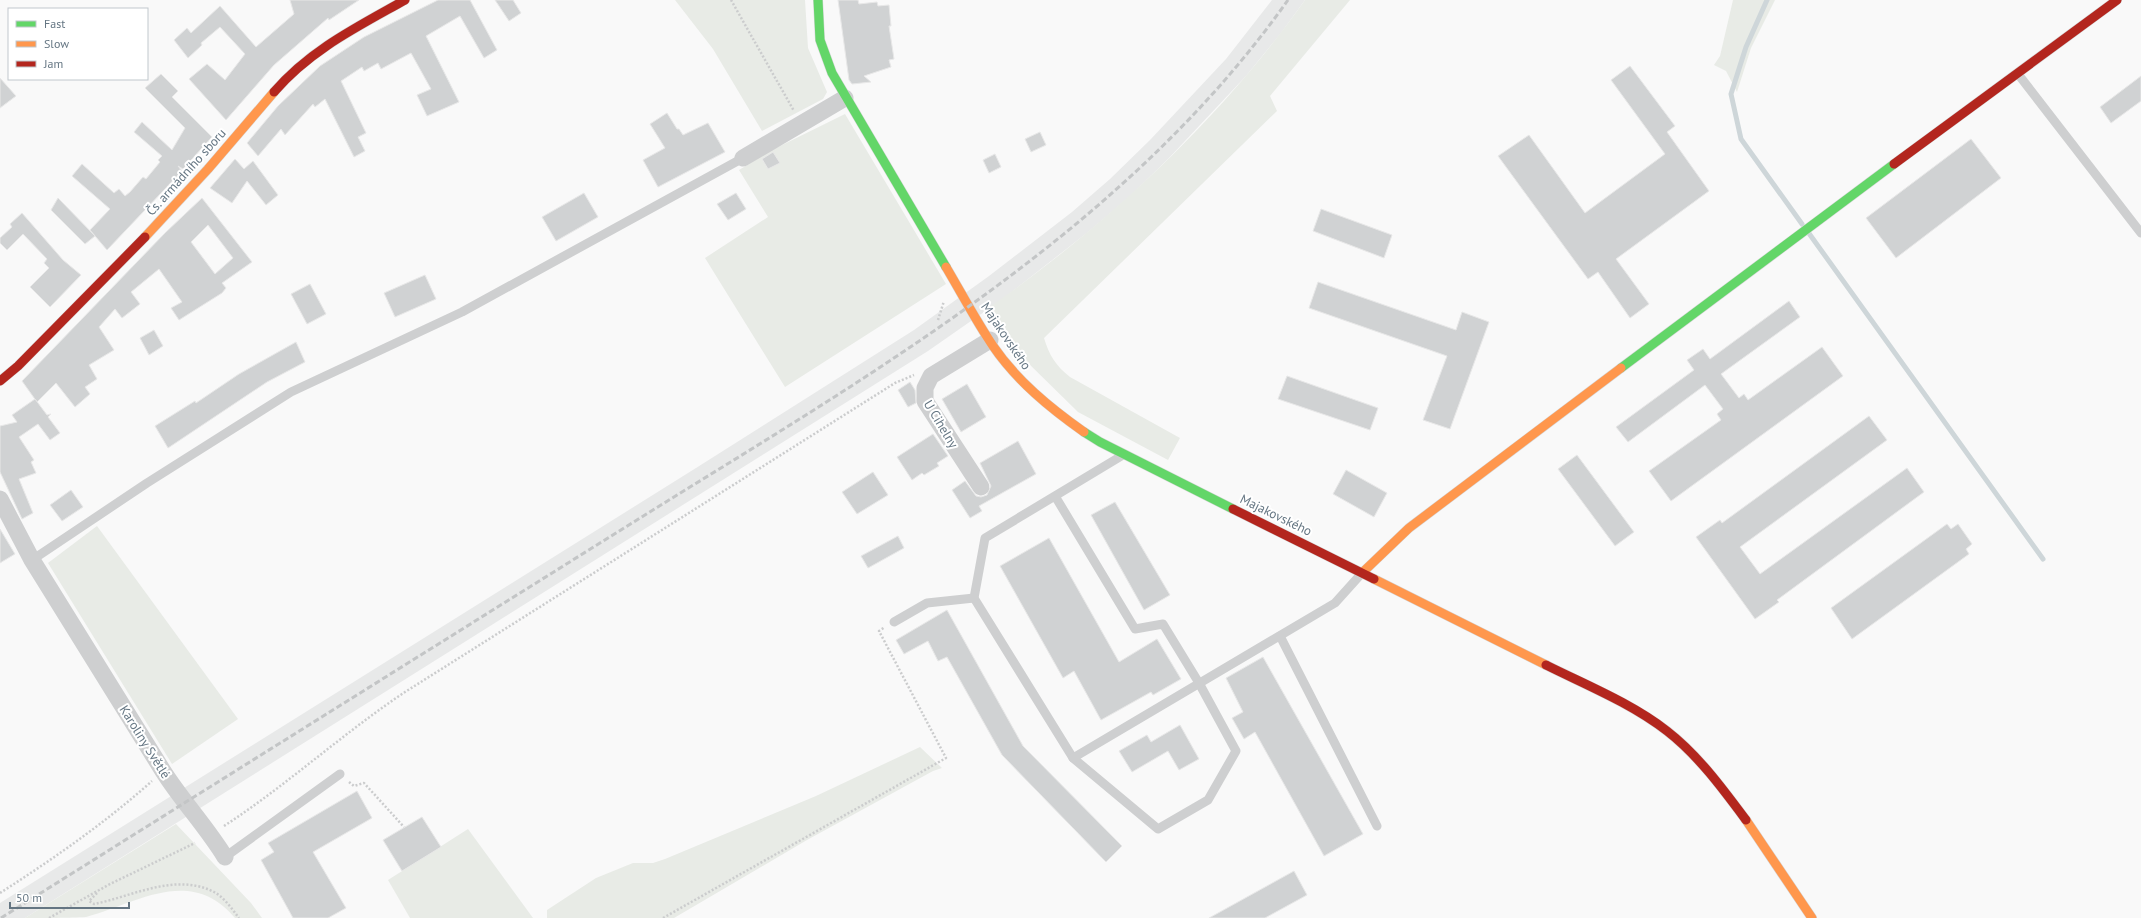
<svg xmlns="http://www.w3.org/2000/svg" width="2141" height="918" font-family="'PT Sans',sans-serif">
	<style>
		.built { fill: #e8e9e9 }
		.green { fill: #e8ebe6 }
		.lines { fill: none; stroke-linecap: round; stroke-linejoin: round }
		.stream { stroke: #ced6d9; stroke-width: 5 }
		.building { fill: #d0d2d3; stroke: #e8e8e8; fill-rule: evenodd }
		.fast-casing { stroke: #d5d6d7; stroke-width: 10 }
		.slow-casing { stroke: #d5d6d7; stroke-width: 10 }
		.jam-casing { stroke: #d5d6d7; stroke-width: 10 }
		.path { stroke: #cbcccd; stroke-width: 2.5; stroke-dasharray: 2 2; stroke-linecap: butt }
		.lane { stroke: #cecfd0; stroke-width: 9 }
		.street { stroke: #cecfd0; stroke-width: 17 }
		.fast { stroke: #63d668; stroke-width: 9 }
		.slow { stroke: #ff974d; stroke-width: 9 }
		.jam { stroke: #b3261e; stroke-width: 9 }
		.rail { stroke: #c3c5c6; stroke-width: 3; stroke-dasharray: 6 3; stroke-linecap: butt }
		.labels { text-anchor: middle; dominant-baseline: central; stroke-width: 4; stroke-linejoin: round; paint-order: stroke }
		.street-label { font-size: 13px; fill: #657683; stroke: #fff }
	</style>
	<rect width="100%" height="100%" fill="#f9f9f9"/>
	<!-- built -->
	<path class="built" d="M 1272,0 L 1305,0 L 1281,33 L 1246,76 L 1169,158 L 1128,198 L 1088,232 L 1004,298 L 928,351 L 25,918 L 0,918 L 0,903 L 696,468 L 914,330 L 989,276 L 1072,212 L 1110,179 L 1150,140 L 1226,59 Z"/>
	<!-- green -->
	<g class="green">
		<path d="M 675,0 L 805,0 L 808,48 L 827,92 L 823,99 L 762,131 L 713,49 Z"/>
		<path d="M 1305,0 L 1350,0 L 1270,96 L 1277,111 L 1044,338 C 1049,355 1056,366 1070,377 L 1180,438 L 1168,460 L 1078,412 L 1026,361 L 987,309 C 1108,224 1219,121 1305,0 Z"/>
		<path d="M 1733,0 L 1775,0 L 1751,48 L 1737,92 L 1726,71 L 1714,65 L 1720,56 Z"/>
		<path d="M 845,114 L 946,284 L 785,387 L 705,258 L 768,217 L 739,170 L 772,150 Z"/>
		<path d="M 97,526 L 238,719 L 172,764 L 48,563 Z"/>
		<path d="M 920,747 L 942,768 L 933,771 L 807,840 L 674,918 L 547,918 L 547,910 L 596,878 L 633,863 L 653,863 L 665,859 L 816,796 Z"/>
		<path d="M 176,824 L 251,903 L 262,918 L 235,918 C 191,865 137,903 86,917 C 72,918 41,918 25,918 Z"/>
		<path d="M 468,829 L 533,918 L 410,918 L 388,880 Z"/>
	</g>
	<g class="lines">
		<!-- stream -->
		<g class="stream">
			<path d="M 1767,0 L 1746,47 L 1731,94 L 1741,139 L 1802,224"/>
			<path d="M 1808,232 L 2043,559"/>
		</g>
	</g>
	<!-- building -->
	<g class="building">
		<path d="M 290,0 L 359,0 L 329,20 L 328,18 L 274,65 L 226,120 L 189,79 L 207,64 L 225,80 L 245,54 L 220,27 L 201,43 L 202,45 L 188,58 L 174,40 L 187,28 L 191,33 L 220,6 L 256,47 L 294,14 Z"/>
		<path d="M 438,0 L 470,0 L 497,50 L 484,58 L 460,16 L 426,36 L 459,102 L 427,116 L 417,95 L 431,89 L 411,53 L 381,69 L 378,63 L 364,71 L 362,67 L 341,81 L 366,133 L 358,137 L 365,151 L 354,157 L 325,99 L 315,107 L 313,104 L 285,135 L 281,129 L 258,156 L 247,143 L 278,106 L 320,66 L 364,37 Z"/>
		<path d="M 495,0 L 513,0 L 521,13 L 509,21 Z"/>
		<path d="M 838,0 L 858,0 L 859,4 L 877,2 L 878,6 L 889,5 L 891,26 L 889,26 L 894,59 L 889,60 L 891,67 L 864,76 L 871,82 L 852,84 L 849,80 Z"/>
		<path d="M 1630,66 L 1675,126 L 1667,132 L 1709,191 L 1616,259 L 1649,304 L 1630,318 L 1598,272 L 1588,279 L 1498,156 L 1529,135 L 1585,213 L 1665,154 L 1611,80 Z"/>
		<path d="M 161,74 L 178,91 L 172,97 L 212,137 L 183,169 L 178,166 L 182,171 L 107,250 L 90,230 L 110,209 L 72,176 L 82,164 L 114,193 L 119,189 L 125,196 L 130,192 L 143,177 L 146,179 L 160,162 L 158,160 L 162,156 L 134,132 L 142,122 L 172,150 L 185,128 L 145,88 Z"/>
		<path d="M 2141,76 L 2141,101 L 2111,123 L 2100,107 Z"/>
		<path d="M 0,78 L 16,96 L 0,108 Z"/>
		<path d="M 667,113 L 677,129 L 679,129 L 683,135 L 708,123 L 725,152 L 658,187 L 643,160 L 665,148 L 650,124 Z"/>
		<path d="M 1040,132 L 1046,145 L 1031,152 L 1025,139 Z"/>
		<path d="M 1971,139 L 2001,178 L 1896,258 L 1866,218 Z"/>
		<path d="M 773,152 L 780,163 L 768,169 L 762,159 Z"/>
		<path d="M 995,154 L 1001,167 L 989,173 L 983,160 Z"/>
		<path d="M 235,159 L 244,169 L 253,161 L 278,195 L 266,205 L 247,181 L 232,203 L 210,188 Z"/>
		<path d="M 584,193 L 598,217 L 556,241 L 542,217 Z"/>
		<path d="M 736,193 L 746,209 L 728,220 L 717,204 Z"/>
		<path d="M 58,198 L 95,236 L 85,244 L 51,210 Z"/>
		<path d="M 202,198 L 252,262 L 222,283 L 226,288 L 222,293 L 179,320 L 171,308 L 182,302 L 159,269 L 131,292 L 140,304 L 122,318 L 115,309 L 99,327 L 114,350 L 89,365 L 97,379 L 85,387 L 90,394 L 75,407 L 56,383 L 37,402 L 22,381 L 165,233 ZM 208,225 L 233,258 L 215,274 L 191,242 Z"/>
		<path d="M 1321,209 L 1392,235 L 1384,258 L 1313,231 Z"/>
		<path d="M 22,213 L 63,260 L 81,275 L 50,307 L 30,287 L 49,268 L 44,263 L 47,259 L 23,234 L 7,250 L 0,243 L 0,238 L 12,227 L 10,224 Z"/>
		<path d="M 425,275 L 436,299 L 395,317 L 384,293 Z"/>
		<path d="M 1318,282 L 1456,330 L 1462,312 L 1489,322 L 1450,429 L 1423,420 L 1447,356 L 1309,308 Z"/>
		<path d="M 310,284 L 326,314 L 307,324 L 291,294 Z"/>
		<path d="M 1789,301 L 1800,317 L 1721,374 L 1739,398 L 1744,394 L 1748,400 L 1822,347 L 1843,376 L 1671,501 L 1649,471 L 1721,420 L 1717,414 L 1723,409 L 1705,385 L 1628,442 L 1616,427 L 1694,370 L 1687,360 L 1703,349 L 1710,359 Z"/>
		<path d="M 154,330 L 163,346 L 149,355 L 140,338 Z"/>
		<path d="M 296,342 L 305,362 L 267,382 L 168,448 L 155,426 L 195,401 L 196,403 L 239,374 Z"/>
		<path d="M 1287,376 L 1378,408 L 1370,430 L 1278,399 Z"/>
		<path d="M 910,382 L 915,390 L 916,403 L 908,407 L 898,390 Z"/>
		<path d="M 967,384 L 986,417 L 961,432 L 942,399 Z"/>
		<path d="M 35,399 L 47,415 L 51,414 L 48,417 L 60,433 L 50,440 L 38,424 L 19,437 L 34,460 L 31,462 L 36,473 L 19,479 L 33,513 L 22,519 L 0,472 L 0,426 L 17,422 L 12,415 Z"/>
		<path d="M 1869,416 L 1887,440 L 1740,547 L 1760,574 L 1907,468 L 1924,492 L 1777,600 L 1779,602 L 1755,619 L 1696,537 L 1720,520 L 1722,523 Z"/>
		<path d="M 933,434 L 948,456 L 937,463 L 939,466 L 924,475 L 922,473 L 912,480 L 897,457 Z"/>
		<path d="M 1018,441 L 1036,474 L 979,506 L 982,511 L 970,518 L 952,490 L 965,481 L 976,496 L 981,497 L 987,495 L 991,486 L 980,463 Z"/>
		<path d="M 1577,455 L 1634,532 L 1615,546 L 1558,469 Z"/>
		<path d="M 1346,470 L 1387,493 L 1374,517 L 1333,494 Z"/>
		<path d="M 873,472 L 888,495 L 857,514 L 842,492 Z"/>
		<path d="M 71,490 L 83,507 L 62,521 L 50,505 Z"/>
		<path d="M 1115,502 L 1170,595 L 1144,610 L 1091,515 Z"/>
		<path d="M 1947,524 L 1951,529 L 1958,524 L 1972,544 L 1966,549 L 1969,554 L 1852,639 L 1831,608 Z"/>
		<path d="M 0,529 L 15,554 L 0,563 Z"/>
		<path d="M 898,536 L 904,548 L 868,568 L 861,556 Z"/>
		<path d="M 1049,538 L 1119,662 L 1157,639 L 1181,679 L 1153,695 L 1151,692 L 1101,720 L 1074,671 L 1063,678 L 1000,566 Z"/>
		<path d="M 947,610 L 1023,746 L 1122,846 L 1106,862 L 1002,755 L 947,657 L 938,661 L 928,641 L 904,654 L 896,640 Z"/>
		<path d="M 1263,657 L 1363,834 L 1324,856 L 1255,732 L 1244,739 L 1232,718 L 1243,712 L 1226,678 Z"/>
		<path d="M 1180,725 L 1199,759 L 1179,770 L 1168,751 L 1132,772 L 1119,751 L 1147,735 L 1151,742 Z"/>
		<path d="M 357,791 L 372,818 L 313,852 L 346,908 L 328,918 L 293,918 L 261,860 L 274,852 L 268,843 Z"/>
		<path d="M 422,817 L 441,847 L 402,871 L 383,840 Z"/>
		<path d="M 1294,871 L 1307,895 L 1265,918 L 1209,918 Z"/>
	</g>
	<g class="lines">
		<!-- fast casing -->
		<g class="fast-casing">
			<g id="fast">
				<path d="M 818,0 L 820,40 L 832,73 L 946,267"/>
				<path d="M 1621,368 L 1894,164"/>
				<path d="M 1084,432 L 1100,442 L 1233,509"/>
			</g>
		</g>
		<!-- slow casing -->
		<g class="slow-casing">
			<g id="slow">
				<path d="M 145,237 L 208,169 L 274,92"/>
				<path d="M 946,267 C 962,294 976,321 993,346 C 1017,381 1050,408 1084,432"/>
				<path d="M 1363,572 L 1409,528 L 1621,368"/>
				<path d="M 1374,579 L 1546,665"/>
				<path d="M 1746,820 L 1812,918"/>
			</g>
		</g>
		<!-- jam casing -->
		<g class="jam-casing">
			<g id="jam">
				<path d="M 274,92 C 310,50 357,27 405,0"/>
				<path d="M 1894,164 L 2117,0"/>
				<path d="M 0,381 L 18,366 L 145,237"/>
				<path d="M 1233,509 L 1374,579"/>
				<path d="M 1546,665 C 1586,685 1631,703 1667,731 C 1698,755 1723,789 1746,820"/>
			</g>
		</g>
		<!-- path -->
		<g class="path">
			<path d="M 731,0 L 794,111"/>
			<path d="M 938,320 L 944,301"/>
			<path d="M 349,782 L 354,786 L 364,783 L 404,827"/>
			<path d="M 224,826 C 287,785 342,734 405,692 L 895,383 L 914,375"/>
			<path d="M 0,893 C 53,859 105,823 152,781"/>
			<path d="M 97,893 L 89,901 L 94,904 C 131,897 175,872 214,892 C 224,897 232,909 239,918"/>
			<path d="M 49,918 L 110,884 L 195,843"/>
			<path d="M 663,918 L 946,758 L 879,631 L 885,627"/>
		</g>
		<!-- lane -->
		<g class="lane">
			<path d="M 2018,74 L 2141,233"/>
			<path d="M 1055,496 L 1135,629 L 1163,624 L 1199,683 L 1236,751 L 1208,800 L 1158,829 L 1073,758 L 974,598 L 985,538 L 1123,455"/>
			<path d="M 32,560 L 147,483 L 291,392 L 462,312 L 743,158"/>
			<path d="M 894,622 L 927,603 L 974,598"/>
			<path d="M 1280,636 L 1377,826"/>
			<path d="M 1073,758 L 1335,603 L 1362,573"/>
			<path d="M 225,857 L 340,774"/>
		</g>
		<!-- street -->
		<g class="street">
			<path d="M 743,158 L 845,98"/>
			<path d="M 981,487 L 925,401 L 925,388 L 931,376 L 990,340"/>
			<path d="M 0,499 L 32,560 L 163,771 C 182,801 206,826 225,857"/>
		</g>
		<!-- fast -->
		<use href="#fast" class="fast"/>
		<!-- slow -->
		<use href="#slow" class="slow"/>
		<!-- jam -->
		<use href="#jam" class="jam"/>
		<!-- rail -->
		<path class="rail" d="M 1,918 C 208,788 416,658 624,528 C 864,378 1121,235 1288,0"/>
	</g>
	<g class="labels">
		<!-- street labels -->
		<g class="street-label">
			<text transform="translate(186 172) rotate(-48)">Čs. armádního sboru</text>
			<text transform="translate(1006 336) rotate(56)">Majakovského</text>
			<text transform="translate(941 424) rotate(59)">U Cihelny</text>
			<text transform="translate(1276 515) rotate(26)">Majakovského</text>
			<text transform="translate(145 742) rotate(58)">Karoliny Světlé</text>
		</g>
	</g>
	<!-- legend -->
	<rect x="8" y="8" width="140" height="72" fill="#ffffff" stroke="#c1c8cd"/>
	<rect x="16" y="21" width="20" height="6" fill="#63d668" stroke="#c1c8cd"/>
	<text x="44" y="28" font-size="12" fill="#657683">Fast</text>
	<rect x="16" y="41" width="20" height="6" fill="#ff974d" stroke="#c1c8cd"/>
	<text x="44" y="48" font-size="12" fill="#657683">Slow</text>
	<rect x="16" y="61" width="20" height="6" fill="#b3261e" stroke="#c1c8cd"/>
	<text x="44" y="68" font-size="12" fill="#657683">Jam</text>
	<!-- scale -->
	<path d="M10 902v6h119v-6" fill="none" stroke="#657683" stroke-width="2"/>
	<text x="16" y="902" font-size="12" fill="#657683" stroke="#ffffff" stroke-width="3" paint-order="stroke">50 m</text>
</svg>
